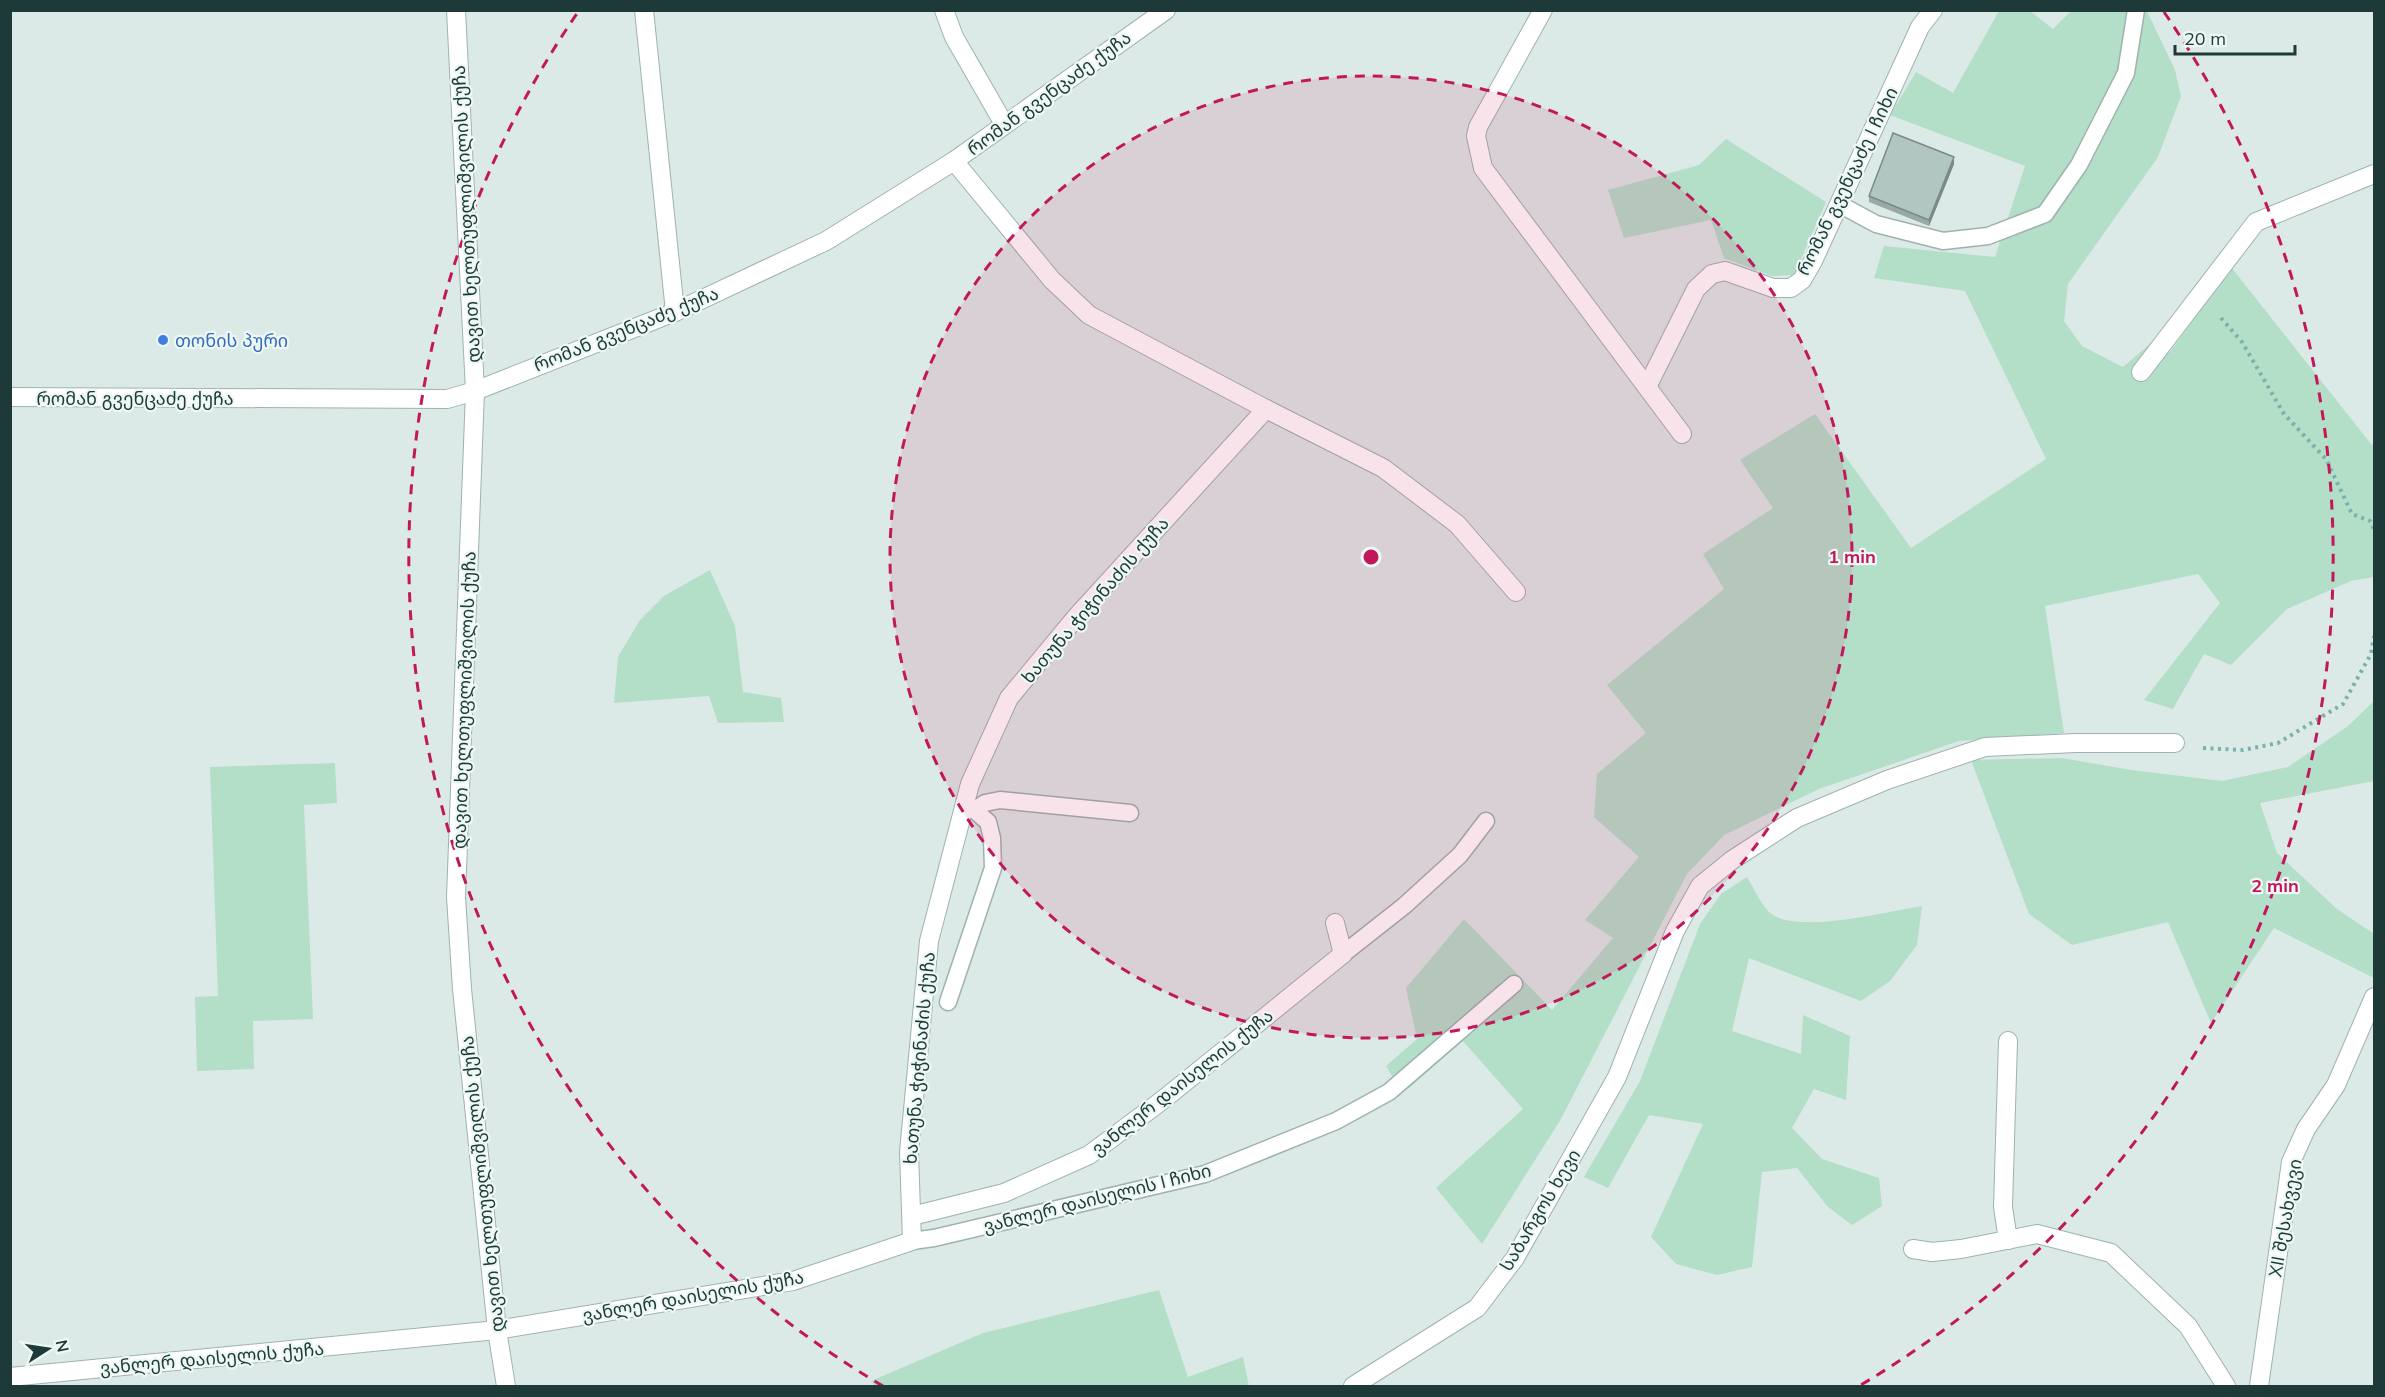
<svg xmlns="http://www.w3.org/2000/svg" width="2385" height="1397" font-family="Mulish,'Noto Sans Georgian',sans-serif">
	<style>
		.green { fill: #b3dec8 }
		.lines { fill: none; stroke-linecap: round; stroke-linejoin: round }
		.service-casing { stroke: #9fb2af; stroke-width: 19 }
		.minor-casing { stroke: #9fb2af; stroke-width: 20 }
		.tertiary-casing { stroke: #9fb2af; stroke-width: 20 }
		.path { stroke: #7ab1ac; stroke-width: 4; stroke-dasharray: 3 4.5; stroke-linecap: butt }
		.service { stroke: #fff; stroke-width: 16 }
		.minor { stroke: #fff; stroke-width: 18 }
		.tertiary { stroke: #fff; stroke-width: 18 }
		.wall { fill: #98a9a6 }
		.shaded-wall { fill: #7c8a87 }
		.building { fill: #b1c5c1; stroke: #7c8a87; stroke-width: 1.5 }
		.ring { fill: none; stroke: #c2185b; stroke-width: 3; stroke-dasharray: 10 8 }
		.shop-dot { fill: #3f7fe0; stroke: #edf7f4; stroke-width: 2 }
		.labels { text-anchor: middle; dominant-baseline: central; stroke-width: 4.5; stroke-linejoin: round; paint-order: stroke }
		.street-label { font-size: 18px; fill: #1d3a39; stroke: #edf7f4 }
		.shop-label { font-size: 18px; fill: #366cbe; stroke: #edf7f4; text-anchor: start }
		.centre { fill: #c2185b; stroke: #edf7f4; stroke-width: 3 }
		.ring-label { font-size: 18px; text-anchor: middle; font-weight: bold; fill: #c2185b; stroke: #edf7f4; stroke-width: 4.5; stroke-linejoin: round; paint-order: stroke }
	</style>
	<rect width="100%" height="100%" fill="#dceae7"/>
	<!-- green -->
	<g class="green">
		<path d="M 1999,11 L 2030,11 L 2053,29 L 2071,11 L 2147,11 L 2175,70 L 2181,96 L 2158,157 L 2068,284 L 2064,321 L 2082,346 L 2123,367 L 2151,343 L 2170,352 L 2231,267 L 2371,444 L 2374,445 L 2374,577 L 2351,581 L 2287,609 L 2231,665 L 2204,654 L 2173,709 L 2144,700 L 2220,603 L 2198,574 L 2045,606 L 2064,733 L 1959,741 L 1819,789 L 1724,835 L 1687,874 L 1561,1119 L 1482,1244 L 1436,1188 L 1523,1109 L 1463,1041 L 1409,1088 L 1392,1076 L 1386,1066 L 1417,1039 L 1406,988 L 1464,919 L 1552,1010 L 1613,938 L 1585,920 L 1639,857 L 1594,817 L 1597,774 L 1646,733 L 1607,685 L 1724,589 L 1703,554 L 1773,508 L 1740,460 L 1815,414 L 1911,548 L 2046,459 L 1965,291 L 1874,278 L 1884,246 L 1995,257 L 2025,166 L 1890,115 L 1916,72 L 1953,93 Z"/>
		<path d="M 1726,139 L 1826,202 L 1794,275 L 1772,276 L 1724,258 L 1711,220 L 1624,238 L 1608,190 L 1699,165 Z"/>
		<path d="M 710,570 L 735,626 L 743,692 L 781,698 L 784,722 L 718,723 L 709,696 L 614,703 L 618,657 L 640,620 L 664,596 Z"/>
		<path d="M 2374,701 L 2374,781 L 2260,803 L 2277,853 L 2337,909 L 2374,934 L 2374,978 L 2274,928 L 2211,1023 L 2168,922 L 2072,945 L 2029,914 L 1971,760 L 2062,758 L 2131,770 L 2222,781 L 2288,767 L 2348,726 Z"/>
		<path d="M 335,763 L 337,803 L 304,805 L 313,1019 L 253,1021 L 254,1069 L 197,1071 L 195,997 L 218,996 L 210,767 Z"/>
		<path d="M 1747,877 C 1754,888 1760,903 1769,912 C 1794,936 1888,911 1922,906 L 1917,945 L 1890,981 L 1861,1001 L 1749,958 L 1732,1031 L 1801,1054 L 1803,1015 L 1850,1036 L 1846,1100 L 1814,1089 L 1792,1128 L 1822,1159 L 1879,1178 L 1882,1206 L 1852,1225 L 1828,1207 L 1797,1168 L 1762,1172 L 1752,1267 L 1717,1275 L 1676,1264 L 1651,1237 L 1703,1124 L 1649,1115 L 1608,1188 L 1584,1177 L 1640,1081 L 1700,924 L 1721,894 Z"/>
		<path d="M 1159,1290 L 1188,1377 L 1243,1357 L 1249,1386 L 875,1386 L 871,1381 L 983,1333 Z"/>
	</g>
	<g class="lines">
		<!-- service casing -->
		<g class="service-casing">
			<g id="service">
				<path d="M 1839,204 L 1876,224 L 1943,241 L 1988,236 L 2045,214 L 2079,165 L 2126,73 L 2136,10"/>
				<path d="M 975,810 L 985,803 L 1000,800 L 1130,813"/>
				<path d="M 1343,954 L 1404,906 L 1460,855 L 1486,821"/>
				<path d="M 948,1002 L 993,868 L 992,838 L 988,822 L 965,802"/>
				<path d="M 912,1241 L 934,1238 L 1205,1174 L 1336,1121 L 1389,1092 L 1514,984"/>
			</g>
		</g>
		<!-- minor casing -->
		<g class="minor-casing">
			<g id="minor">
				<path d="M 456,10 L 475,391 L 456,897 L 462,989 L 497,1330 L 506,1386"/>
				<path d="M 644,10 L 675,312"/>
				<path d="M 944,10 L 954,37 L 1004,124"/>
				<path d="M 1543,10 L 1478,127 L 1476,136 L 1483,168 L 1682,434"/>
				<path d="M 2141,372 L 2256,222 L 2374,174"/>
				<path d="M 1647,387 L 1696,289 L 1712,274 L 1725,271 L 1773,288 L 1791,288 L 1802,280 L 1813,261 L 1920,27 L 1933,10"/>
				<path d="M 1266,409 L 1383,468 L 1457,524 L 1516,592"/>
				<path d="M 912,1216 L 1004,1193 L 1089,1155 L 1164,1099 L 1343,954 L 1335,923"/>
				<path d="M 2008,1240 L 2003,1207 L 2008,1041"/>
				<path d="M 1913,1249 L 1932,1252 L 1961,1249 L 2037,1234 L 2111,1253 L 2188,1326 L 2226,1386"/>
				<path d="M 10,1377 L 497,1330 L 793,1281 L 912,1241 L 909,1152 L 929,941 L 970,784 L 1009,698 L 1077,616 L 1266,409 L 1089,315 L 1052,280 L 954,161"/>
				<path d="M 1353,1386 L 1477,1308 L 1515,1258 L 1617,1077 L 1675,931 L 1700,886 L 1732,860 L 1797,818 L 1887,780 L 1985,747 L 2076,743 L 2175,743"/>
				<path d="M 2259,1386 L 2291,1162 L 2306,1129 L 2336,1085 L 2374,997"/>
			</g>
		</g>
		<!-- tertiary casing -->
		<g class="tertiary-casing">
			<path id="tertiary" d="M 10,397 L 447,399 L 475,391 L 675,312 L 826,241 L 954,161 L 1166,10"/>
		</g>
		<!-- path -->
		<g class="path">
			<path d="M 2221,318 L 2242,342 L 2284,414 L 2326,459 L 2352,514 L 2370,521 L 2374,529"/>
			<path d="M 2203,748 L 2243,750 L 2278,743 L 2343,704 L 2371,654 L 2374,636"/>
		</g>
		<!-- service -->
		<use href="#service" class="service"/>
		<!-- minor -->
		<use href="#minor" class="minor"/>
		<!-- tertiary -->
		<use href="#tertiary" class="tertiary"/>
	</g>
	<!-- wall -->
	<path class="wall" d="M 1954,164 L 1929,226 L 1869,202 L 1869,196 Z"/>
	<!-- shaded-wall -->
	<path class="shaded-wall" d="M 1954,157 L 1954,164 L 1929,226 L 1929,220 Z"/>
	<!-- building -->
	<path class="building" d="M 1893,133 L 1954,157 L 1929,220 L 1869,196 Z"/>
	<!-- distance rings -->
	<circle cx="1371" cy="557" r="481" fill="#c2185b" fill-opacity=".12"/>
	<g class="ring">
		<circle cx="1371" cy="557" r="481"/>
		<path d="M883 1386A962 962 0 0 1 578 12M2164 12A962 962 0 0 1 1859 1386"/>
	</g>
	<!-- markers -->
	<circle class="shop-dot" cx="163" cy="340" r="6"/>
	<g class="labels">
		<!-- street labels -->
		<g class="street-label">
			<text transform="translate(1049 93) rotate(-36)">რომან გვენცაძე ქუჩა</text>
			<text transform="translate(1847 181) rotate(-64)">რომან გვენცაძე I ჩიხი</text>
			<text transform="translate(466 214) rotate(-93)">დავით ხელთუფლიშვილის ქუჩა</text>
			<text transform="translate(626 329) rotate(-22)">რომან გვენცაძე ქუჩა</text>
			<text x="135" y="398">რომან გვენცაძე ქუჩა</text>
			<text transform="translate(1095 600) rotate(-49)">ხათუნა ჭიჭინაძის ქუჩა</text>
			<text transform="translate(464 700) rotate(-88)">დავით ხელთუფლიშვილის ქუჩა</text>
			<text transform="translate(919 1058) rotate(-85)">ხათუნა ჭიჭინაძის ქუჩა</text>
			<text transform="translate(1182 1082) rotate(-38)">ვანლერ დაისელის ქუჩა</text>
			<text transform="translate(482 1184) rotate(-96)">დავით ხელთუფლიშვილის ქუჩა</text>
			<text transform="translate(1097 1198) rotate(-14)">ვანლერ დაისელის I ჩიხი</text>
			<text transform="translate(1540 1210) rotate(-59)">საბარგოს ხევი</text>
			<text transform="translate(2285 1218) rotate(-80)">XII შესახვევი</text>
			<text transform="translate(693 1296) rotate(-10)">ვანლერ დაისელის ქუჩა</text>
			<text transform="translate(212 1358) rotate(-5)">ვანლერ დაისელის ქუჩა</text>
		</g>
		<!-- shop labels -->
		<g class="shop-label">
			<text x="175" y="340">თონის პური</text>
		</g>
	</g>
	<circle cx="1371" cy="557" r="9" class="centre"/>
	<g class="ring-label">
		<text x="1852" y="563">1 min</text>
		<text x="2275" y="892">2 min</text>
	</g>
	<!-- border -->
	<rect width="2385" height="1397" fill="none" stroke="#1d3a39" stroke-width="24"/>
	<!-- north arrow -->
	<g transform="translate(48 1349) rotate(78)" stroke="#edf7f4" stroke-width="4.5" paint-order="stroke">
	<path d="M0-4.5L10 22L0 15L-10 22Z" fill="#1d3a39"/>
	<text y="-9" font-size="16" font-weight="bold" text-anchor="middle" fill="#1d3a39">N</text>
	</g>
	<!-- scale -->
	<path d="M2175 45v9h120v-9" fill="none" stroke="#1d3a39" stroke-width="3"/>
	<text x="2184" y="45" font-size="18" fill="#1d3a39" stroke="#edf7f4" stroke-width="4.5" paint-order="stroke">20 m</text>
</svg>
